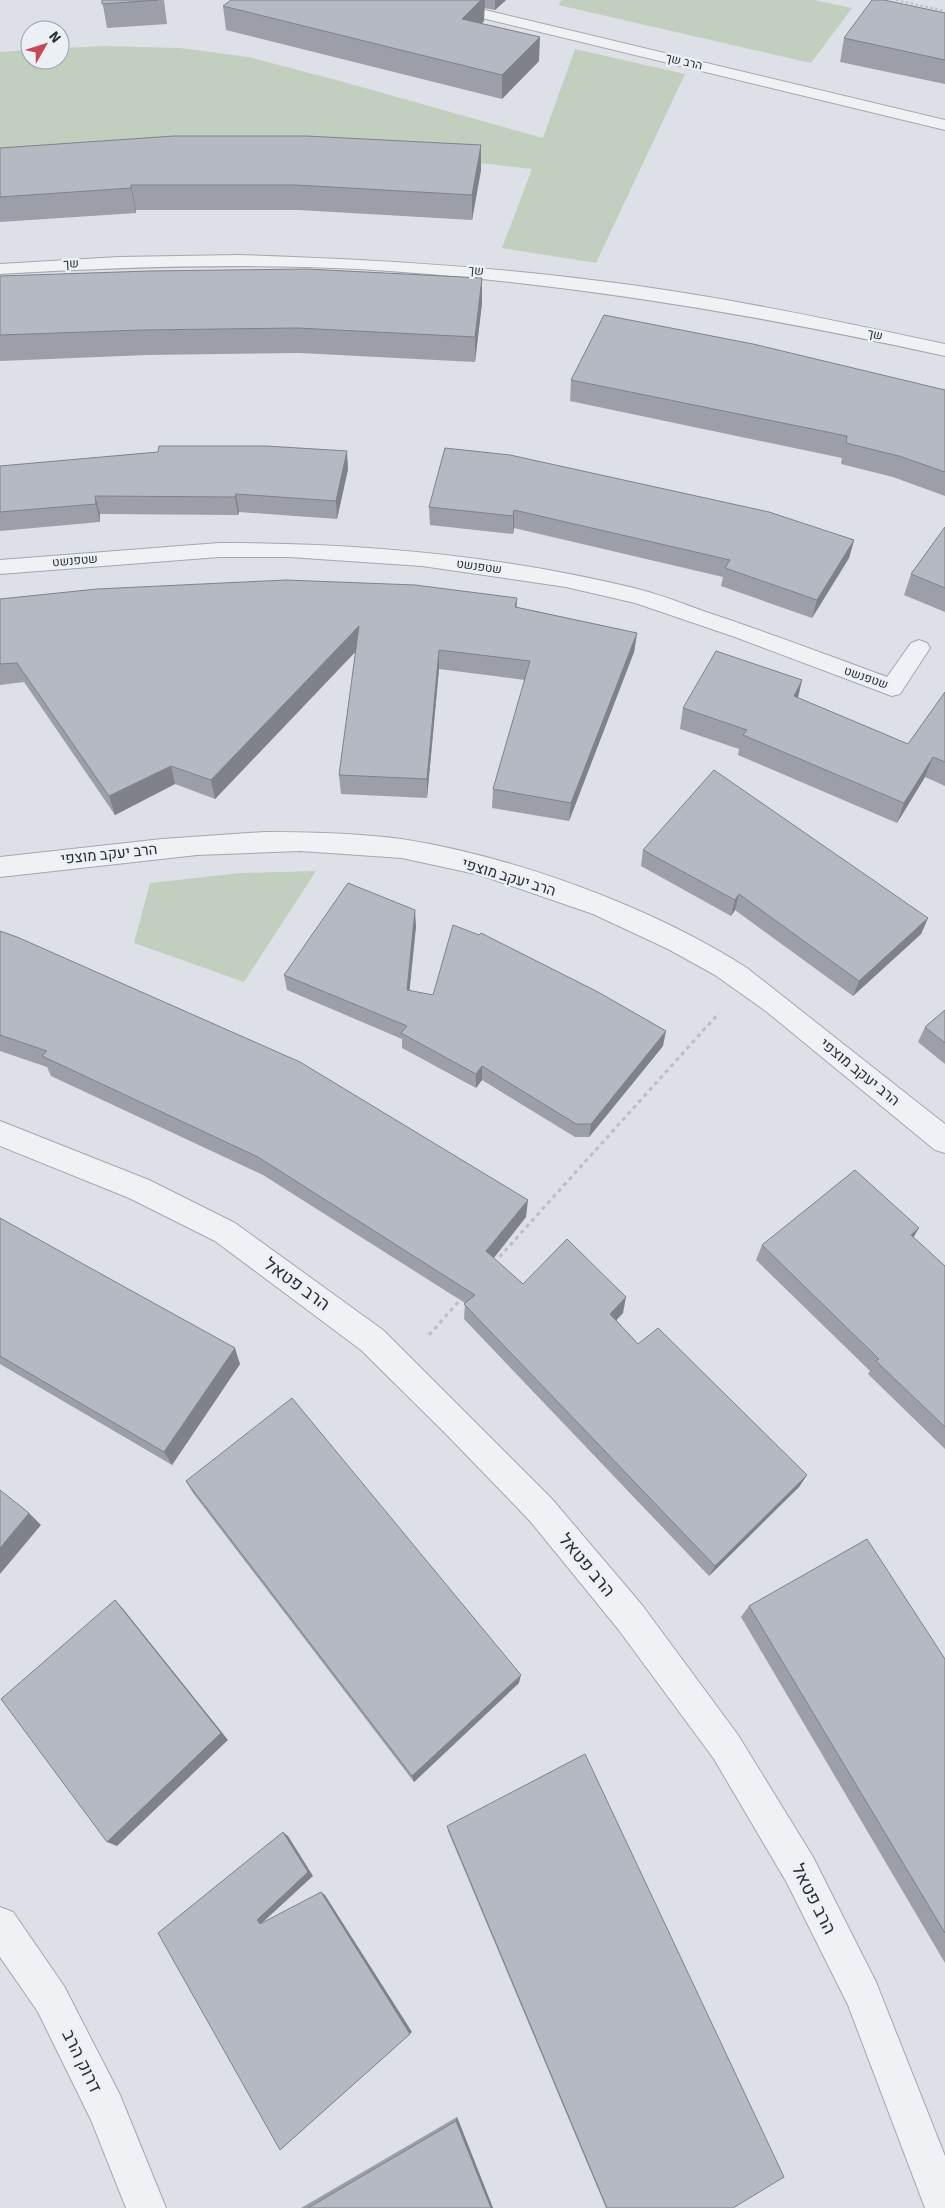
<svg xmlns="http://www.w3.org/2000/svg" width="945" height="2208" font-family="Signika,Heebo,sans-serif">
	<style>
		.green { fill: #c2cfbe }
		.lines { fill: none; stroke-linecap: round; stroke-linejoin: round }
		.minor-casing { stroke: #a3a7af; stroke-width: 2 }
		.tertiary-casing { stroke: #a3a7af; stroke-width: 2 }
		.path-far1 { stroke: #bbbec4; stroke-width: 2; stroke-dasharray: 2.5 2.5; stroke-linecap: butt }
		.path { stroke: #bbbec4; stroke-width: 3; stroke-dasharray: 4 4; stroke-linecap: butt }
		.minor { fill: #eff1f4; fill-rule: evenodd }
		.tertiary { fill: #eff1f4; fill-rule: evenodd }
		.wall { fill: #9c9fa7 }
		.shaded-wall { fill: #7f8288 }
		.building { fill: #b5b9c2; stroke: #7f8288 }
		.labels { text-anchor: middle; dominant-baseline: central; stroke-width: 5; stroke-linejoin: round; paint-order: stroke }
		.far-street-label { font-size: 12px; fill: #272e3b; stroke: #eceff4 }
		.street-label { font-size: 15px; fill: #272e3b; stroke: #eceff4 }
		.near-street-label { font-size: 18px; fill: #272e3b; stroke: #eceff4 }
	</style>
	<rect width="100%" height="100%" fill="#dde0e6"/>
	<!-- green -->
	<g class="green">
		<path d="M 562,0 L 814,0 L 852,8 L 811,63 L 558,5 Z"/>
		<path d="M 105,46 L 180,48 L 248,57 L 340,81 L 543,138 L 575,49 L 685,74 L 596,263 L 502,248 L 532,169 L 420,156 L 0,160 L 0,52 L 30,50 L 30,60 L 60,60 L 60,48 Z"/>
		<path d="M 316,871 L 244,982 L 134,943 L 150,883 L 240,873 Z"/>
	</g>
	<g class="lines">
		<!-- minor casing -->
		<g class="minor-casing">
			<g id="minor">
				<path d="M 417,0 L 443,0 L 945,120 L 945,130 L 424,4 Z"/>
				<path d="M 238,255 C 357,259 474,265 592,280 C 711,294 828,319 945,344 L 945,356 C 751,313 557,281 359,269 C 239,263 119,267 0,274 L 0,264 L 119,257 Z"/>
				<path d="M 219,543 C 360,543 501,555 638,589 C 661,595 684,604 706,612 C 767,632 827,655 887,677 L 911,643 L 919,640 L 927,643 L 930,648 L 900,694 L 892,696 L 735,637 L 635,603 L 566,587 L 422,566 L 289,557 L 219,557 L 0,574 L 0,560 Z"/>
				<path d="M 265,832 C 311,832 356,833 401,839 C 513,856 652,907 747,968 L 922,1106 L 945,1124 L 945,1153 L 935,1150 L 767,1012 L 715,975 L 668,949 L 593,914 L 480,875 L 402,858 L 300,851 L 197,855 L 0,877 L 0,857 L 162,839 Z"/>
				<path d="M 0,1121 L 149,1180 L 235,1223 L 383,1330 L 552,1499 L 642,1605 L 738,1735 L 813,1857 L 876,1982 L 945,2156 L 945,2208 L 925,2208 L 848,2005 L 787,1883 L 714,1759 L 618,1629 L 530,1521 L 446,1434 L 361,1350 L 215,1241 L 129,1198 L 0,1146 Z"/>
			</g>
		</g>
		<!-- tertiary casing -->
		<g class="tertiary-casing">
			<path id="tertiary" d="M 0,1907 L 13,1912 L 64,1986 L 120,2095 L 166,2208 L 126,2208 L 91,2120 L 38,2012 L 0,1957 Z"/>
		</g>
		<!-- path-far1 -->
		<path class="path-far1" d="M 896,0 L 945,11"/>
		<!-- path -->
		<g class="path">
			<path d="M 494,1263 L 719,1013"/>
			<path d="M 429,1335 L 461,1299"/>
		</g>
		<!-- minor -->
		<use href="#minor" class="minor"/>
		<!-- tertiary -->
		<use href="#tertiary" class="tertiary"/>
	</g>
	<!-- wall -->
	<g class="wall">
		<path d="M 102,0 L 164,0 L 167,24 L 107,28 Z"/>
		<path d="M 231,0 L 506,0 L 495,10 L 484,8 L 484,21 L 482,23 L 539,61 L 502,99 L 226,30 L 223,6 Z"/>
		<path d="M 945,13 L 945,84 L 840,62 L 844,38 Z"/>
		<path d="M 481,145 L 481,170 L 472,220 L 299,210 L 136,210 L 136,213 L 0,222 L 0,148 Z"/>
		<path d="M 0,276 L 482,278 L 482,303 L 475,362 L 300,353 L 147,355 L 0,361 Z"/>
		<path d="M 571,380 L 945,390 L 945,496 L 893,477 L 841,464 L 842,458 L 570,401 Z"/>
		<path d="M 445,448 L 854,540 L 849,558 L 812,618 L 721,586 L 723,577 L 514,528 L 513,534 L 430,525 L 429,507 Z"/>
		<path d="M 0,466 L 348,469 L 337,519 L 239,512 L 238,515 L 100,514 L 100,522 L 0,531 Z"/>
		<path d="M 945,527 L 945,612 L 904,595 L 911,574 Z"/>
		<path d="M 517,598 L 517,607 L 637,633 L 634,652 L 569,821 L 492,808 L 493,789 L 525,680 L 439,669 L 427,798 L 341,794 L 339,775 L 356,651 L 215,799 L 175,784 L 115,815 L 24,682 L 0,685 L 0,599 Z"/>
		<path d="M 802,680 L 798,698 L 908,744 L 945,692 L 945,786 L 925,777 L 897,823 L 738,755 L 739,749 L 680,729 L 683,708 Z"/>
		<path d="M 643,850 L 928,918 L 921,934 L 853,996 L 735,910 L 731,916 L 641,866 Z"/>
		<path d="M 416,926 L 409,991 L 663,1046 L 589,1137 L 575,1137 L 482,1080 L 476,1088 L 402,1048 L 402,1039 L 287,990 L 284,975 Z"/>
		<path d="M 0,931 L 526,1217 L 493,1258 L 523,1284 L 623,1313 L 616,1320 L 638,1344 L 807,1475 L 799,1487 L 709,1576 L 464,1319 L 465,1303 L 263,1175 L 51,1076 L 47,1067 L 0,1051 Z"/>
		<path d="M 945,1010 L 945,1064 L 918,1042 L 925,1027 Z"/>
		<path d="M 0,1218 L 240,1364 L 172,1465 L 0,1364 Z"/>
		<path d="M 919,1228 L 913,1237 L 945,1266 L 945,1449 L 868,1374 L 870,1371 L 756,1260 L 762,1245 Z"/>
		<path d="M 186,1481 L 519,1683 L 414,1782 L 193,1493 Z"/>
		<path d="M 749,1606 L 945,1659 L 945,1963 L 741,1617 Z"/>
		<path d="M 447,1826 L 733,2208 L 606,2208 L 448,1831 Z"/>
		<path d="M 457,2117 L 493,2208 L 301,2208 Z"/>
	</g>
	<!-- shaded-wall -->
	<g class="shaded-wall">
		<path d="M 481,0 L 485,0 L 484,21 L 462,42 L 462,19 Z"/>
		<path d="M 495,0 L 506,0 L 495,10 Z"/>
		<path d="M 540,37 L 539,61 L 502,99 L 502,75 Z"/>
		<path d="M 481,145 L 481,170 L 472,220 L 472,195 Z"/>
		<path d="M 131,185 L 136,210 L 136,213 L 131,188 Z"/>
		<path d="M 482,278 L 482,303 L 475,362 L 475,337 Z"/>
		<path d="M 347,451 L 348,469 L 337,519 L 336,501 Z"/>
		<path d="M 236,494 L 239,512 L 238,515 L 235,497 Z"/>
		<path d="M 95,496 L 100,514 L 100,522 L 96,504 Z"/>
		<path d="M 514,510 L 514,528 L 513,534 L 513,516 Z"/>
		<path d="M 854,540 L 849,558 L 812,618 L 817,600 Z"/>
		<path d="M 359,626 L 361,646 L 215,799 L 211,780 Z"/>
		<path d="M 637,633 L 634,652 L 569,821 L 571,803 Z"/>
		<path d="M 439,650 L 439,669 L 427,798 L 427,779 Z"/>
		<path d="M 802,680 L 797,701 L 794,696 Z"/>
		<path d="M 933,757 L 925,777 L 897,823 L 904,803 Z"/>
		<path d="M 171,766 L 175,784 L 115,815 L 109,796 Z"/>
		<path d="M 739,894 L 735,910 L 731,916 L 735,900 Z"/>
		<path d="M 415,910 L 416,926 L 408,1006 L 407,990 Z"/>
		<path d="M 928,918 L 921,934 L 853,996 L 859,981 Z"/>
		<path d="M 666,1031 L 663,1046 L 589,1137 L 591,1124 Z"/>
		<path d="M 482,1066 L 482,1080 L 476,1088 L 476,1074 Z"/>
		<path d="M 528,1200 L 526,1217 L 486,1268 L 486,1251 Z"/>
		<path d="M 919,1228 L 910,1243 L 911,1235 Z"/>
		<path d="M 626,1297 L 623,1313 L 607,1330 L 610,1314 Z"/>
		<path d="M 235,1348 L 240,1364 L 172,1465 L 164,1452 Z"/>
		<path d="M 807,1475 L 799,1487 L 709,1576 L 715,1566 Z"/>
		<path d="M 29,1513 L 41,1525 L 0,1574 L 0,1548 Z"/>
		<path d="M 115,1600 L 124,1610 L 228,1740 L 117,1846 L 107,1842 Z"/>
		<path d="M 521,1675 L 519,1683 L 414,1782 L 412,1776 Z"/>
		<path d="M 283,1832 L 288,1836 L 313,1876 L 263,1922 L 260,1924 L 257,1920 Z"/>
		<path d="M 321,1892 L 325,1895 L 412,2032 L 280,2150 Z"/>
		<path d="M 457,2117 L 493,2208 L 491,2208 L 456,2121 Z"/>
	</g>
	<!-- building -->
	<g class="building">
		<path d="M 102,0 L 158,0 L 102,4 Z"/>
		<path d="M 231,0 L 481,0 L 462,19 L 540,37 L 502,75 L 223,6 Z"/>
		<path d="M 872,0 L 884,0 L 945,13 L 945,60 L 844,38 Z"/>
		<path d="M 174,136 L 306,136 L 481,145 L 472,195 L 296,185 L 131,185 L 131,188 L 0,197 L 0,148 Z"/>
		<path d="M 307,269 L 482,278 L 475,337 L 297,328 L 142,330 L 0,335 L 0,276 L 149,271 Z"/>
		<path d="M 604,315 L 753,344 L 945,390 L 945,472 L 899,456 L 846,443 L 847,436 L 571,380 Z"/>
		<path d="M 159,446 L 266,446 L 347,451 L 336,501 L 236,494 L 235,497 L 95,496 L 96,504 L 0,512 L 0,466 L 158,452 Z"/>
		<path d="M 445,448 L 510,455 L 769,512 L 854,540 L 817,600 L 725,568 L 730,560 L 514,510 L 513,516 L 429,507 Z"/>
		<path d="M 945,527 L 945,588 L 911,574 Z"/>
		<path d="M 286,580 L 415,585 L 517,598 L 515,607 L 637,633 L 571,803 L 493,789 L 530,661 L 439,650 L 427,779 L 339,775 L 359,626 L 211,780 L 171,766 L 109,796 L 17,663 L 0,664 L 0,599 L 97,589 Z"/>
		<path d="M 716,651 L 802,680 L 794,696 L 908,744 L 945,692 L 945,762 L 933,757 L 904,803 L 743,735 L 747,730 L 683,708 Z"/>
		<path d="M 714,770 L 928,918 L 859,981 L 739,894 L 735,900 L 643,850 Z"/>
		<path d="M 348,883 L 415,910 L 407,990 L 433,995 L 453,925 L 479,935 L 481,933 L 598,992 L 666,1031 L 591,1124 L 576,1124 L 482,1066 L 476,1074 L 401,1033 L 407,1026 L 284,975 Z"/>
		<path d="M 0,931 L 17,937 L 300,1062 L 528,1200 L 486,1251 L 523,1284 L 567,1239 L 626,1297 L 610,1314 L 638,1344 L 658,1328 L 807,1475 L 715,1566 L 464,1304 L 475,1295 L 258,1157 L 42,1056 L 47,1051 L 0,1035 Z"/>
		<path d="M 945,1010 L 945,1043 L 925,1027 Z"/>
		<path d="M 855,1170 L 919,1228 L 911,1235 L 945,1266 L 945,1427 L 876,1361 L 879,1359 L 762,1245 Z"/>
		<path d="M 0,1218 L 235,1348 L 164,1452 L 0,1356 Z"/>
		<path d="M 292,1398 L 521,1675 L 412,1776 L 186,1481 Z"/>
		<path d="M 0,1490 L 29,1513 L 0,1548 Z"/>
		<path d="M 867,1539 L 945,1659 L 945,1933 L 749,1606 Z"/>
		<path d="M 115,1600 L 221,1733 L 107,1842 L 1,1699 Z"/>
		<path d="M 585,1754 L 784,2177 L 733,2208 L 607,2208 L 447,1826 Z"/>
		<path d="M 283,1832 L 308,1872 L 257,1920 L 260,1924 L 321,1892 L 410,2034 L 280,2150 L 158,1933 Z"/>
		<path d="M 456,2121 L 491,2208 L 308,2208 Z"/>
	</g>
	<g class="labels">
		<!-- far-street labels -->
		<g class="far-street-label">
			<text transform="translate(684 62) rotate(13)">הרב שך</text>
			<text transform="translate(71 264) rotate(-3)">שך</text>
			<text transform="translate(476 271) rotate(5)">שך</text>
			<text transform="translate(875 335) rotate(12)">שך</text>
			<text transform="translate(75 561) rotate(-5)">שטפנשט</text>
			<text transform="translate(479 567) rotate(8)">שטפנשט</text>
			<text transform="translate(866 678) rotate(19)">שטפנשט</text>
		</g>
		<!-- street labels -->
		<g class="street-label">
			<text transform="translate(109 854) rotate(-6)">הרב יעקב מוצפי</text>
			<text transform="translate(509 877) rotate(17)">הרב יעקב מוצפי</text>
			<text transform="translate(860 1072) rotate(39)">הרב יעקב מוצפי</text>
		</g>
		<!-- near-street labels -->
		<g class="near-street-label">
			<text transform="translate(297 1284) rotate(36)">הרב פטאל</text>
			<text transform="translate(587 1565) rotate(50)">הרב פטאל</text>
			<text transform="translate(814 1899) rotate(63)">הרב פטאל</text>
			<text transform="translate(82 2061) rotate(64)">דרוק הרב</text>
		</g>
	</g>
	<!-- north arrow -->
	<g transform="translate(45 45) rotate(51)"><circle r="24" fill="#eceff4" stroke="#9da2aa"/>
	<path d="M0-4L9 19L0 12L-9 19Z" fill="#c54856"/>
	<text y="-8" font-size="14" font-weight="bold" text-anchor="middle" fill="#272e3b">N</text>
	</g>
</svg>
